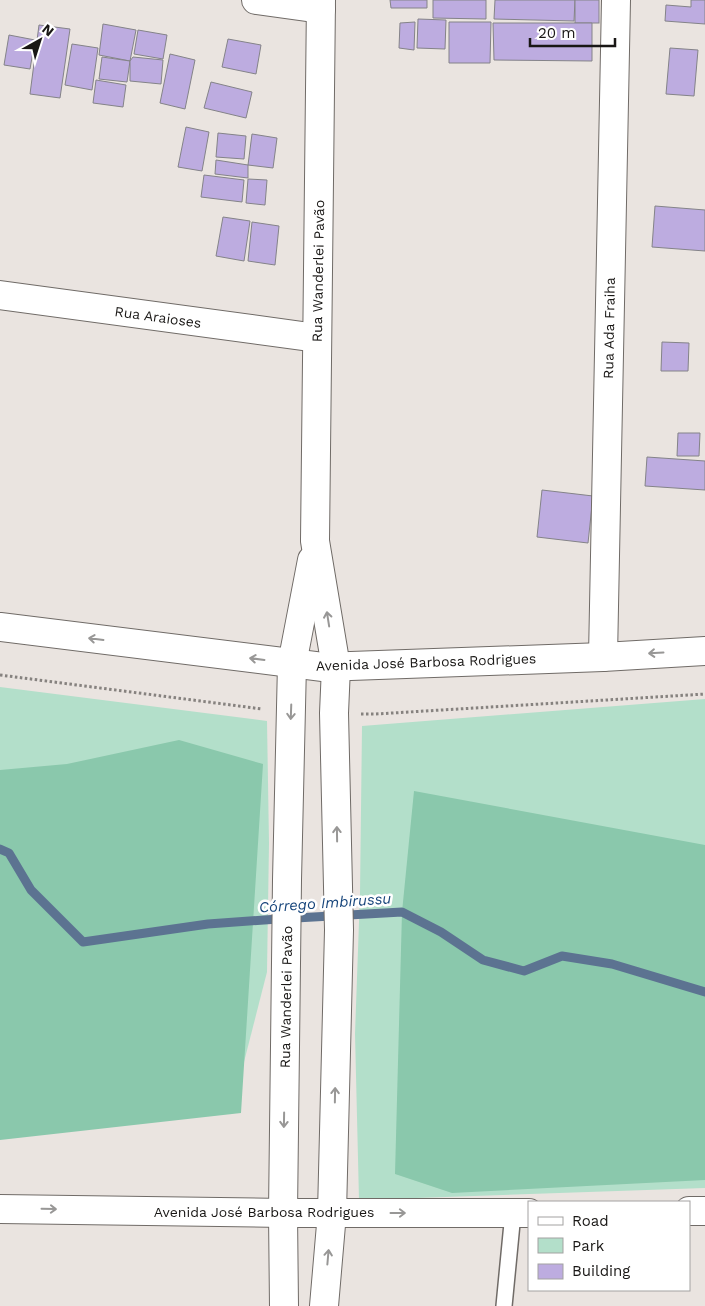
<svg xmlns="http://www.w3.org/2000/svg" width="705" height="1306" font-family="'Work Sans',sans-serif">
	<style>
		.green { fill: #b3dfca }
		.forest { fill: #8ac8ac }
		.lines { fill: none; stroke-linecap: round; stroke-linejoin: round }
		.stream { stroke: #5c7391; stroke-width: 9 }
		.building { fill: #bdace0; stroke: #848388 }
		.lane-casing { stroke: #706b67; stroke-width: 18 }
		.street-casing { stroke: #706b67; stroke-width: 30 }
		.secondary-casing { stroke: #706b67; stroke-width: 30 }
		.path { stroke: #86827f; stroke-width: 3; stroke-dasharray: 2.5 2.5; stroke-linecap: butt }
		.lane { stroke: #fff; stroke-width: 15 }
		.street { stroke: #fff; stroke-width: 28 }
		.secondary { stroke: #fff; stroke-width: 28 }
		.oneway { stroke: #989796 }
		.labels { text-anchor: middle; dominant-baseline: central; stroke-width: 5; stroke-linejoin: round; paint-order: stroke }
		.street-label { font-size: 14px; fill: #191715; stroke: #fff }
		.water-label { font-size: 15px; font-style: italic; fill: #17457b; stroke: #fff }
	</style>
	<rect width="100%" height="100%" fill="#eae4e0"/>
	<!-- green -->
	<g class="green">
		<path d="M 0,687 L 267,721 L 269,843 L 267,972 L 232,1109 L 0,1120 Z"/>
		<path d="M 705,699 L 705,1188 L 359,1200 L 355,1034 L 360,894 L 362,726 Z"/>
	</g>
	<!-- forest -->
	<g class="forest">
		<path d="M 179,740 L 263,764 L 241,1113 L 0,1140 L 0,770 L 67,764 Z"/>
		<path d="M 414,791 L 705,845 L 705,1180 L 452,1193 L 395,1174 L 402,912 Z"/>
	</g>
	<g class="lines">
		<!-- stream -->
		<path class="stream" d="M 0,849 L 9,853 L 31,890 L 83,942 L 208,924 L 278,919 L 402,912 L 441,932 L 483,960 L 524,971 L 562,956 L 612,964 L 705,992"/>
	</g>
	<!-- building -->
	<g class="building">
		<path d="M 390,0 L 427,0 L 427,8 L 391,8 Z"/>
		<path d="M 433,0 L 486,0 L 486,19 L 433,18 Z"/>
		<path d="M 495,0 L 575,0 L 574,21 L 494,19 Z"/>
		<rect x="575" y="0" width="24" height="23"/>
		<path d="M 691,0 L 705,0 L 705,24 L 665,21 L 666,5 L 691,7 Z"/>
		<path d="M 418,19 L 446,20 L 445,49 L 417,48 Z"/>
		<path d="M 415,22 L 414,50 L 399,48 L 400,23 Z"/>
		<path d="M 449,22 L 491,22 L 490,63 L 449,63 Z"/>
		<path d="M 493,23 L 592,23 L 592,61 L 494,60 Z"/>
		<path d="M 103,24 L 136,30 L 130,61 L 99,55 Z"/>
		<path d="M 39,25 L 70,29 L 60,98 L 30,94 Z"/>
		<path d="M 138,30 L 167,35 L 163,59 L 134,54 Z"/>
		<path d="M 9,35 L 35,40 L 30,69 L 4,65 Z"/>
		<path d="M 228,39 L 261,45 L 256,74 L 222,67 Z"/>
		<path d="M 72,44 L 98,48 L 92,90 L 65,85 Z"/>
		<path d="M 670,48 L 698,50 L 694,96 L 666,94 Z"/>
		<path d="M 170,54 L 195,60 L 185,109 L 160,103 Z"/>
		<path d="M 102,57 L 130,61 L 127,82 L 99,79 Z"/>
		<path d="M 133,57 L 163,60 L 161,84 L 130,81 L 130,61 Z"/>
		<path d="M 96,80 L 126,85 L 123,107 L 93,103 Z"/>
		<path d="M 211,82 L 252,92 L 246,118 L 204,108 Z"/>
		<path d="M 186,127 L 209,132 L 202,171 L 178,167 Z"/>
		<path d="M 218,133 L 246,136 L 244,159 L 216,157 Z"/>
		<path d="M 252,134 L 277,138 L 273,168 L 248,165 Z"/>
		<path d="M 216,160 L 248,165 L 248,178 L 215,174 Z"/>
		<path d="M 204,175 L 244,180 L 242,202 L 201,197 Z"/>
		<path d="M 248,179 L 267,180 L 265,205 L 246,203 Z"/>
		<path d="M 655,206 L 705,210 L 705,251 L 652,247 Z"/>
		<path d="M 223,217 L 250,221 L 244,261 L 216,256 Z"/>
		<path d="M 252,222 L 279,226 L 275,265 L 248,261 Z"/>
		<path d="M 662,342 L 689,343 L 688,371 L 661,371 Z"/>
		<path d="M 678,433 L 700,433 L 699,456 L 677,456 Z"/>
		<path d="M 647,457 L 705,461 L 705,490 L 645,486 Z"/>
		<path d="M 542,490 L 593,496 L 588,543 L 537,537 Z"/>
	</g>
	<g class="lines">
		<!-- lane casing -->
		<g class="lane-casing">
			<path id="lane" d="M 504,1306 L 513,1213"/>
		</g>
		<!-- street casing -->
		<g class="street-casing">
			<g id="street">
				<path d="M 256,0 L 321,9"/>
				<path d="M 0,295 L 317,338"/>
				<path d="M 603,657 L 616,0"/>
			</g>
		</g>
		<!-- secondary casing -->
		<g class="secondary-casing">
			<g id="secondary">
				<path d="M 321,0 L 315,541 L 336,667 L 334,713 L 339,930 L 332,1213 L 324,1306"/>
				<path d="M 0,627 L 323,667 L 603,657 L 705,651"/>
				<path d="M 0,1209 L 283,1213 L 529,1213"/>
				<path d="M 689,1211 L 705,1211"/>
				<path d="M 284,1306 L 283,1213 L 287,880 L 292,664 L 312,560"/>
			</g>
		</g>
		<!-- path -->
		<g class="path">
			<path d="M 0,675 L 262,709"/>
			<path d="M 361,714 L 376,714 L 705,694"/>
		</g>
		<!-- lane -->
		<use href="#lane" class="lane"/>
		<!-- street -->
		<use href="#street" class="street"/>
		<!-- secondary -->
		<use href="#secondary" class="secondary"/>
	</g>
	<!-- one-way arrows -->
	<defs><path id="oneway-shaft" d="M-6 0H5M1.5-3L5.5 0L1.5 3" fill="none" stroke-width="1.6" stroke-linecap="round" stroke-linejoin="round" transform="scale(1.25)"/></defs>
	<g class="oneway">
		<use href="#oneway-shaft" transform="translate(328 619) rotate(-99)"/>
		<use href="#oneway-shaft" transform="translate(96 639) rotate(-173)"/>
		<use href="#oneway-shaft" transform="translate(656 653) rotate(177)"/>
		<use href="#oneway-shaft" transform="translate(257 659) rotate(-173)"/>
		<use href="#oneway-shaft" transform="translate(291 712) rotate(92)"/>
		<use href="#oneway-shaft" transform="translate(337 834) rotate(-91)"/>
		<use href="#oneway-shaft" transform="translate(335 1095) rotate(-89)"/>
		<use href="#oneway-shaft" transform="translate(284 1120) rotate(91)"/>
		<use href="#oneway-shaft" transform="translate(49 1209) rotate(1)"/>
		<use href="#oneway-shaft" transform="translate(398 1213)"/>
		<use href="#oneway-shaft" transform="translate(328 1257) rotate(-85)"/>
	</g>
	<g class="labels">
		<!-- street labels -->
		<g class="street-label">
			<text transform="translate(318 271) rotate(-89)">Rua Wanderlei Pavão</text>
			<text transform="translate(158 317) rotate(8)">Rua Araioses</text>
			<text transform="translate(609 328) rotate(-89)">Rua Ada Fraiha</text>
			<text transform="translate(426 662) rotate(-2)">Avenida José Barbosa Rodrigues</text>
			<text transform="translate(286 997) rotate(-89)">Rua Wanderlei Pavão</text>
			<text x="264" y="1212">Avenida José Barbosa Rodrigues</text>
		</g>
		<!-- water labels -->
		<g class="water-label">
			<text transform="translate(325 903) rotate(-4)">Córrego Imbirussu</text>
		</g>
	</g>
	<!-- legend -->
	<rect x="528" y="1201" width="162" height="90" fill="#ffffff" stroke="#a3a2a1"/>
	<rect x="538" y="1217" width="25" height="8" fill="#ffffff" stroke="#a3a2a1"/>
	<text x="572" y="1226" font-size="15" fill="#191715">Road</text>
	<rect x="538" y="1238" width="25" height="15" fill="#b3dfca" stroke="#a3a2a1"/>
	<text x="572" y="1251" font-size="15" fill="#191715">Park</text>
	<rect x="538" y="1264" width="25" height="15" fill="#bdace0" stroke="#a3a2a1"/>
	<text x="572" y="1276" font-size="15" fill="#191715">Building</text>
	<!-- north arrow -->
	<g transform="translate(40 40) rotate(39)" stroke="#ffffff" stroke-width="4" paint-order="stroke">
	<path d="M0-4L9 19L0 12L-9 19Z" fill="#191715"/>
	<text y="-8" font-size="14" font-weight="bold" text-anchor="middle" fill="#191715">N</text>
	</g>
	<!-- scale -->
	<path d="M530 38v8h85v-8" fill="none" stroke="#191715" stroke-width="2.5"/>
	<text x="538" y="38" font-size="15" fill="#191715" stroke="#ffffff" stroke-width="4" paint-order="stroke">20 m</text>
</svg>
